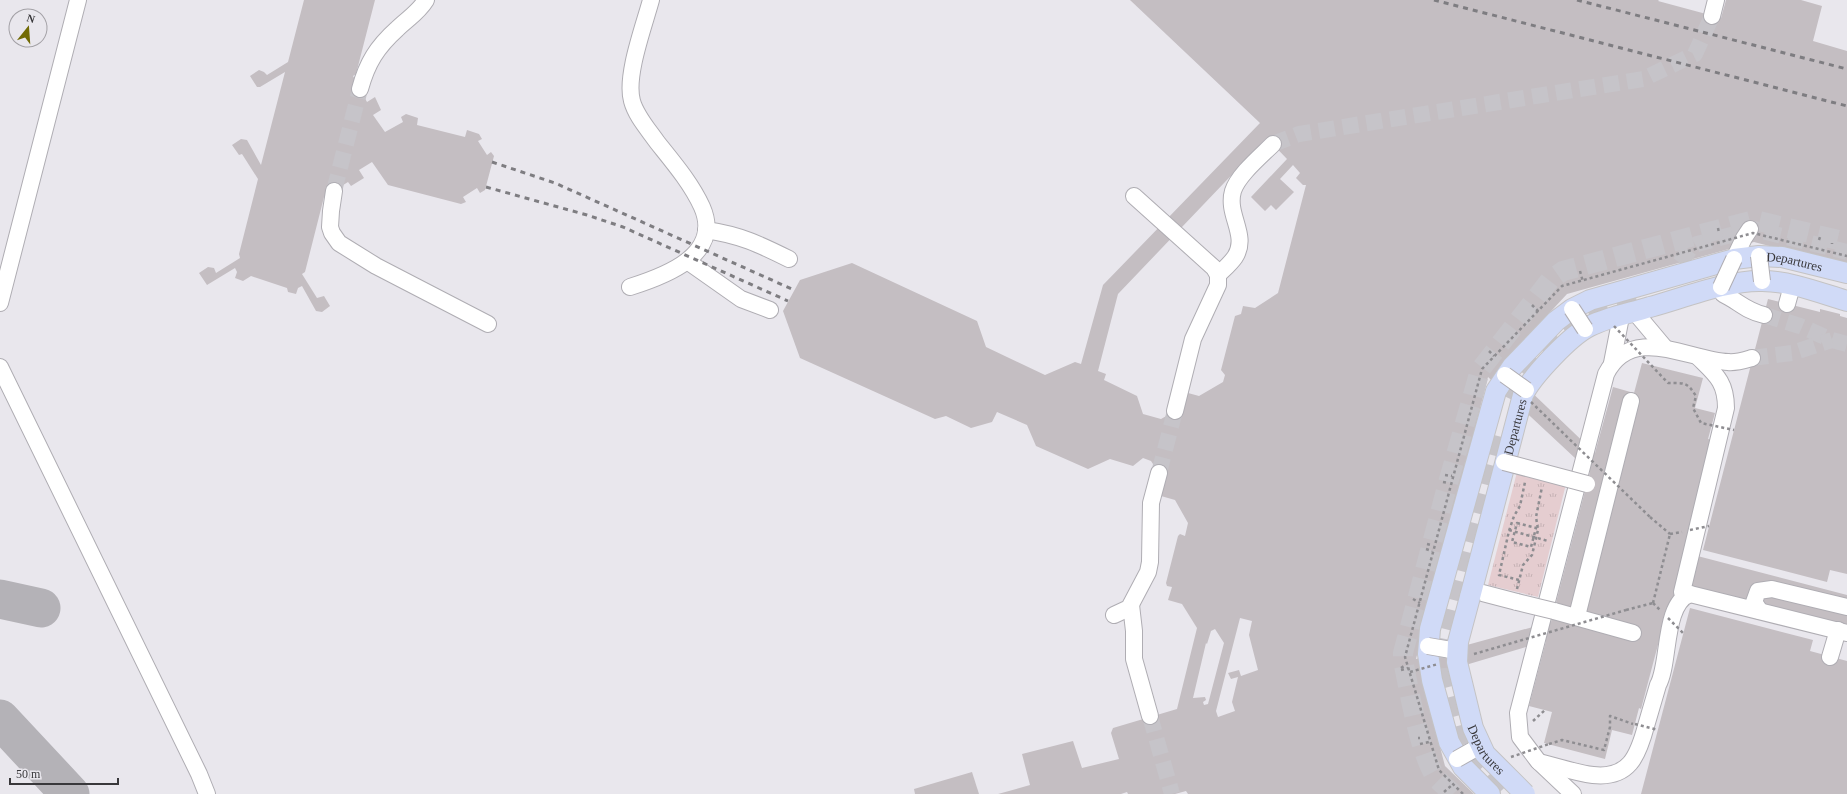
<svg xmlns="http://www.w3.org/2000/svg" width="1847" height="794" font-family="'Times New Roman',serif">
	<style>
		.park { fill: url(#park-tufts) }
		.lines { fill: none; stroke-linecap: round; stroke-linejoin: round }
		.taxiway { stroke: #b4b2b7; stroke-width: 39 }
		.building { fill: #c4bec2; fill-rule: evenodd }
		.minor-tunnel { stroke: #c6c4c9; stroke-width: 16; stroke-dasharray: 16 8; stroke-linecap: butt }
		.major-tunnel { stroke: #c6c4c9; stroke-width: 20; stroke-dasharray: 20 10; stroke-linecap: butt }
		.minor-casing { stroke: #afadb3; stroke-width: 18 }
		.major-casing { stroke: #c4c3c4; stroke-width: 22 }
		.path { stroke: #8e8d91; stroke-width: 2.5; stroke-dasharray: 3 3; stroke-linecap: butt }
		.minor { stroke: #fff; stroke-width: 16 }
		.major { stroke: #d0daf7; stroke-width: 20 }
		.rail { stroke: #7e7d81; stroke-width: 3; stroke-dasharray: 5 5; stroke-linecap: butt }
		.minor-bridge-casing { stroke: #afadb3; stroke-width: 18; stroke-linecap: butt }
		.major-bridge-casing { stroke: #c4c3c4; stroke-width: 22; stroke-linecap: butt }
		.path-bridge { stroke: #8e8d91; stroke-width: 2.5; stroke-dasharray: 3 3; stroke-linecap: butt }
		.minor-bridge { stroke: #fff; stroke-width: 16 }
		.major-bridge { stroke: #d0daf7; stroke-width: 20 }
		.labels { text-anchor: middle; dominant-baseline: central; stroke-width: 3.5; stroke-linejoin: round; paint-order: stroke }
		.street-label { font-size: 13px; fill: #39383b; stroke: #e9e7ed }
	</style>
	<defs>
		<pattern id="park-tufts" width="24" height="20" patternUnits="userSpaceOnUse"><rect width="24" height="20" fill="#e5cdd0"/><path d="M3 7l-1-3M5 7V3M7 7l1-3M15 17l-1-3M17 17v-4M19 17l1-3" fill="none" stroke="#c5b1b4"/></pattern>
	</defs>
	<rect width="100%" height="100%" fill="#e9e7ed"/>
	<!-- park -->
	<path class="park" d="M 1517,472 L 1566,484 L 1538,597 L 1488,585 Z"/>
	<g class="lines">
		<!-- taxiway -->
		<g class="taxiway">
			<path d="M 0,599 L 41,608"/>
			<path d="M 0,719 L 70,794"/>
		</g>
	</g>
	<!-- building -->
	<g class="building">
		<path d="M 304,0 L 375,0 L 356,74 L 353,76 L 367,102 L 375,97 L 381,110 L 373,115 L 385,132 L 403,122 L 401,117 L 406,114 L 418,118 L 417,125 L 465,137 L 467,130 L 479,134 L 482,139 L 478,141 L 487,155 L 491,152 L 494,156 L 485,190 L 480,193 L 477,188 L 463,197 L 466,202 L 461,204 L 388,185 L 372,162 L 359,170 L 364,178 L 351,186 L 348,182 L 324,197 L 305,272 L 302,274 L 317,298 L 324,296 L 330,306 L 322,312 L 316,311 L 302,286 L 298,288 L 296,294 L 288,292 L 287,288 L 251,276 L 243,281 L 235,278 L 237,272 L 235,268 L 207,285 L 199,273 L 208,267 L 214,268 L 216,273 L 240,258 L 239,254 L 258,179 L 242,154 L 239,155 L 232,145 L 241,139 L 247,140 L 261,165 L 285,72 L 260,87 L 257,87 L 250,76 L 259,70 L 264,72 L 267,75 L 288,62 Z"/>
		<path d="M 1130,0 L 1659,0 L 1658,1 L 1721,18 L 1726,0 L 1801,0 L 1822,6 L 1813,41 L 1847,51 L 1847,266 L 1754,242 L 1567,294 L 1502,364 L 1595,453 L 1613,387 L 1634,393 L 1642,363 L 1703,378 L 1695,408 L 1715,413 L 1708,439 L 1712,440 L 1689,527 L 1686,553 L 1847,595 L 1847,641 L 1674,597 L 1664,622 L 1641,709 L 1639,708 L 1632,735 L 1612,730 L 1605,759 L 1544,743 L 1552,712 L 1529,706 L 1546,641 L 1422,678 L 1445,766 L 1474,794 L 1188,794 L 1186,791 L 1175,794 L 1128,794 L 1127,792 L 1121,794 L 998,794 L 1030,785 L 1022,754 L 1073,741 L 1082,768 L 1119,759 L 1111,733 L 1113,728 L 1177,709 L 1197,628 L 1182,604 L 1168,600 L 1172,587 L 1167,586 L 1166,583 L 1178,536 L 1180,534 L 1185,536 L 1188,523 L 1175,500 L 1161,496 L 1165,482 L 1151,461 L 1143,458 L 1133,466 L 1110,459 L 1088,469 L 1036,446 L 1027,425 L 997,412 L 992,422 L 971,428 L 946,416 L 935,419 L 800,358 L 783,311 L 800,280 L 852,263 L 977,321 L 986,347 L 1045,375 L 1075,362 L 1081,364 L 1103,285 L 1260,123 ZM 1267,138 L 1287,159 L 1251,197 L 1265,211 L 1271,205 L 1276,210 L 1294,192 L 1280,179 L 1293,165 L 1300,173 L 1296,178 L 1303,185 L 1306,185 L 1278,293 L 1255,308 L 1243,306 L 1241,314 L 1235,316 L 1221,370 L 1225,375 L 1223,382 L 1199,396 L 1188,393 L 1184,406 L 1161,419 L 1143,414 L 1137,396 L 1104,380 L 1106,374 L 1098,371 L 1118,294 ZM 1488,377 L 1590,472 L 1551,622 L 1416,659 ZM 1240,618 L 1252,621 L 1249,635 L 1258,670 L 1241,676 L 1239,670 L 1228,673 L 1231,679 L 1238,677 L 1232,702 L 1235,711 L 1218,717 L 1216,711 ZM 1215,629 L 1224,643 L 1208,704 L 1204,705 L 1203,702 L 1206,700 L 1205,697 L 1193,698 L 1206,643 L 1207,644 L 1211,631 Z"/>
		<path d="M 1768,299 L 1820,312 L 1820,309 L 1840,314 L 1840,316 L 1847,318 L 1847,574 L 1830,570 L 1827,582 L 1703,550 Z"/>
		<path d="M 1690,608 L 1813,640 L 1810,651 L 1847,661 L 1847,794 L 1641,794 Z"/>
		<path d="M 972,772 L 979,794 L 915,794 L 914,789 Z"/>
	</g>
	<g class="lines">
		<!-- minor-tunnel -->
		<g class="minor-tunnel">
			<path d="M 1273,144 L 1299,134 L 1643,79 L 1695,54 L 1712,16"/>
			<path d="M 334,191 L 360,89"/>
			<path d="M 1680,263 L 1691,248 L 1697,244 L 1754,229 L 1847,252"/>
			<path d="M 1764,315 L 1800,326 L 1832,340 L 1847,344"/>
			<path d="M 1752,358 L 1792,353 L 1832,340"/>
			<path d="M 1159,473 L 1175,411"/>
			<path d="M 1150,716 L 1172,794"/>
		</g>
		<!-- major-tunnel -->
		<g class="major-tunnel">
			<path d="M 1504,396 C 1513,377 1563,324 1582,315 C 1601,305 1623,301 1643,295"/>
			<path d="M 1494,435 L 1444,629 L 1440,650 L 1442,670 L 1460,739 L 1468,756 L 1503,794"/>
			<path d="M 1453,794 C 1448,789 1442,784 1437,779 C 1420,756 1409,690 1403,660 L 1403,653 L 1448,483 L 1480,370 L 1550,280 L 1563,271 L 1754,220 L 1847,242"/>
		</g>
		<!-- minor casing -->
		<g class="minor-casing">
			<g id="minor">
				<path d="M 1712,16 L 1716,0"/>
				<path d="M 360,89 C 367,63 377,47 397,29 C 407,19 418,13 426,0"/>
				<path d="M 334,191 L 331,211 L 330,227 L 332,233 L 339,243 L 376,266 L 488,324"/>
				<path d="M 1134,196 L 1214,268 L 1218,275 L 1218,285 L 1193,339 L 1175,411"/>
				<path d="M 706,230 C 740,235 759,244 789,259"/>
				<path d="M 1734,259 L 1744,238 L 1750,229"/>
				<path d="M 687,261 L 741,299 L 770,310"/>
				<path d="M 1218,275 C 1224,269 1230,264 1235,257 C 1249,235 1226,215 1233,191 C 1238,175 1261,156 1273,144"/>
				<path d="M 630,287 C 665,276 723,255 702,207 C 691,183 673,162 657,142 C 648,129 636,116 632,101 C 625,76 644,26 651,0"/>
				<path d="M 1723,294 C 1738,301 1746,311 1764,315"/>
				<path d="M 0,303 L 78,0"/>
				<path d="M 1787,304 L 1792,286"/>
				<path d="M 1639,317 L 1665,348"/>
				<path d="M 1698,357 C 1715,374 1726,381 1726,408 L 1682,592 L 1847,633"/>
				<path d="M 1612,363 L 1620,322"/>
				<path d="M 0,367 L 199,774 L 207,794"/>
				<path d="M 1471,590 L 1517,602"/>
				<path d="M 1131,605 L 1134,631 L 1134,659 L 1150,716"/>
				<path d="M 1554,611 L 1633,633"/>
				<path d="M 1760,611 L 1754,602 L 1758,591 L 1772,589 L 1847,607"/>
				<path d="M 1114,615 L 1129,608 L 1148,572 L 1150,562 L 1151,503 L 1159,473"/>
				<path d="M 1577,616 L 1631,401"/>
				<path d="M 1830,657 L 1838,630"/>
				<path d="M 1539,762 C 1557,766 1575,773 1593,775 C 1629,779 1638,756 1646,726 C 1650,712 1654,699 1658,685 C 1670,664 1663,604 1690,594"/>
				<path d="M 1573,794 L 1538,761 L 1520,737 L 1518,713 L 1606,374 C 1632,323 1688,360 1728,362 C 1736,363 1745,360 1752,358"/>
			</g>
		</g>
		<!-- major casing -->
		<g class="major-casing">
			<g id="major">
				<path id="s1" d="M 1470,597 L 1523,395 C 1532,376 1571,335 1590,326 C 1608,317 1631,313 1650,307 C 1683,298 1728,280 1762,281 C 1790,281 1820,293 1847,301"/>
				<path id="s2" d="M 1490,794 L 1463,767 L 1449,742 L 1432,680 L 1428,654 L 1430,629 L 1496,391 L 1512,367 L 1556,321 L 1572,309 L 1590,300 L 1734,259 L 1759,256 L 1782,257 L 1847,273"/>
			</g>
		</g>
		<!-- path -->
		<g class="path">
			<path d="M 1718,228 L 1719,233"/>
			<path d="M 1819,240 L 1820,237"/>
			<path d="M 1832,244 L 1832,243"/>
			<path d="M 1580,271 L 1583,282"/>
			<path d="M 1532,305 L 1539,312"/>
			<path d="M 1489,351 L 1494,356"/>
			<path d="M 1445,475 L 1452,476"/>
			<path d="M 1443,482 L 1448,483"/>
			<path d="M 1650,517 L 1670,534"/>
			<path d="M 1517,523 L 1536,528 L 1531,547 L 1512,542 Z"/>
			<path d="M 1509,530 L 1548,541"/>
			<path d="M 1670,534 L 1682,532"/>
			<path d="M 1427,544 L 1431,545"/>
			<path d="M 1426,549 L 1432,551"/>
			<path d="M 1519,580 L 1499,575 L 1509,531 L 1514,516 L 1520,506 L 1525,482"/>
			<path d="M 1517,589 L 1523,565 L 1532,555 L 1538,530 L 1536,517 L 1542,487"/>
			<path d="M 1413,599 L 1420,603"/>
			<path d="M 1653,603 L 1670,534"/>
			<path d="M 1653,603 L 1660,610"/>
			<path d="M 1626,610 L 1653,603"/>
			<path d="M 1401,668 L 1404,666"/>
			<path d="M 1401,670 L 1408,668"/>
			<path d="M 1533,721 L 1545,710"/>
			<path d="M 1418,738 L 1420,738"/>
			<path d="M 1420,744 L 1429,742"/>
			<path d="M 1549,744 L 1562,740 L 1604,750 L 1610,727 L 1610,716 L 1633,724"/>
			<path d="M 1444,792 L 1452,785"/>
		</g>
		<!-- minor -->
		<use href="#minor" class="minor"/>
		<!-- major -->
		<use href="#major" class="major"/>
		<!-- rail -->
		<g class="rail">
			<path d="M 1434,0 L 1847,106"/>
			<path d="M 1577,0 L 1847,69"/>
			<path d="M 492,162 L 555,183 L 794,290"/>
			<path d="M 486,187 L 587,215 L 623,227 L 788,301"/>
		</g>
		<!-- minor-bridge casing -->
		<g class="minor-bridge-casing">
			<g id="minor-bridge">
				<path d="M 1759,256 L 1762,281"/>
				<path d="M 1721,287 L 1734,259"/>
				<path d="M 1572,309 L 1585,329"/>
				<path d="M 1505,375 L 1526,390"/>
				<path d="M 1504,462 L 1587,484"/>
				<path d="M 1517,602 L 1554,611"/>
				<path d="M 1428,646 L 1457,651"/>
				<path d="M 1457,759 L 1480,746"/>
			</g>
		</g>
		<!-- major-bridge casing -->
		<g class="major-bridge-casing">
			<g id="major-bridge">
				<path id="s3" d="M 1470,597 L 1458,642 L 1457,662 L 1473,728 L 1485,754 L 1525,794"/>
			</g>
		</g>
		<!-- path-bridge -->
		<g class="path-bridge">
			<path d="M 1614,326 L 1668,383 C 1685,383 1687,382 1696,396 L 1693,408 L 1701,423 L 1734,430"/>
			<path d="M 1531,402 L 1650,517"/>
			<path d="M 1690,530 L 1709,526"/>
			<path d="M 1668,618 L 1683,633"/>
			<path d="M 1474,654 L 1626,610"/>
			<path d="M 1410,672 L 1438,664"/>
			<path d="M 1635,724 L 1658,730"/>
			<path d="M 1511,757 L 1549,744"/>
			<path d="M 1463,794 L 1439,770 L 1405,657 L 1482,369 L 1562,286 L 1753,233 L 1847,256"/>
		</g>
		<!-- minor-bridge -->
		<use href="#minor-bridge" class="minor-bridge"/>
		<!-- major-bridge -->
		<use href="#major-bridge" class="major-bridge"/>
	</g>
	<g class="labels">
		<!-- street labels -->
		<g class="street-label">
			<text stroke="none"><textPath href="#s2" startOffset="773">Departures</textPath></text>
			<text stroke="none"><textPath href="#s1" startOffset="176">Departures</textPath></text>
			<text stroke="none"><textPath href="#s3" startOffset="160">Departures</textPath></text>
		</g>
	</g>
	<!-- north arrow -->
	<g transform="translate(28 28) rotate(17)"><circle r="19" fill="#e9e7ed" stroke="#a3a1a6"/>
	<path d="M0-3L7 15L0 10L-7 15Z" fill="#716a04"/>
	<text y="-6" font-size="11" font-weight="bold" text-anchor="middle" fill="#39383b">N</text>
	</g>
	<!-- scale -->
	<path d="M10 778v6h108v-6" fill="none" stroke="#39383b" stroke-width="2"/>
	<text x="16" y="778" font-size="12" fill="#39383b" stroke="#e9e7ed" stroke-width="3" paint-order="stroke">50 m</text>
</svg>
